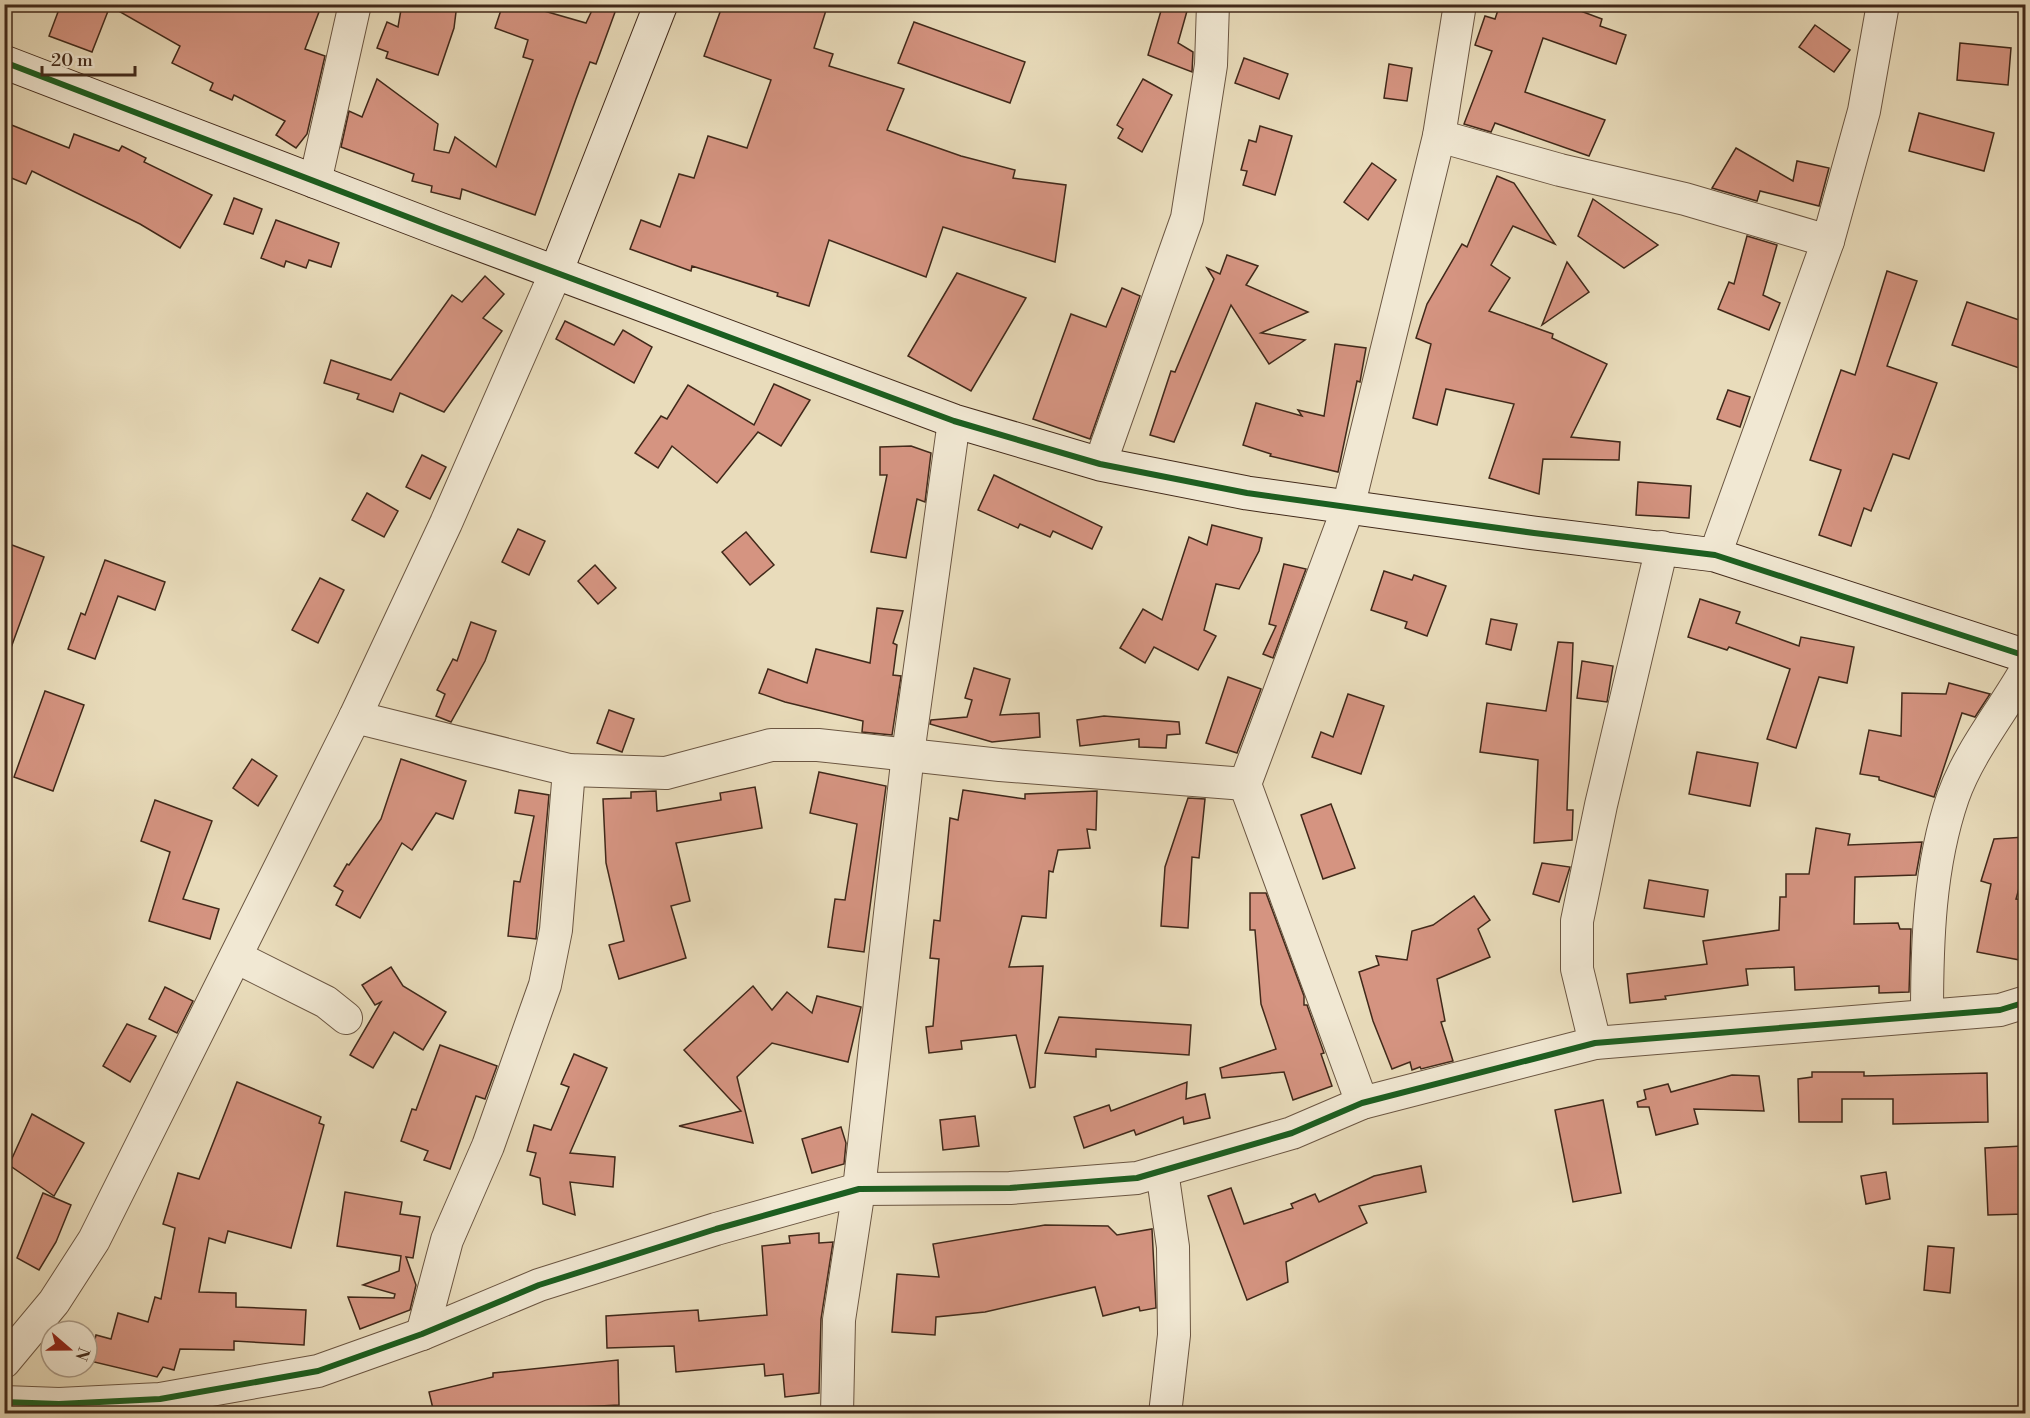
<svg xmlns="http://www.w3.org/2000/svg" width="2030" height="1418" font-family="'Libre Bodoni',serif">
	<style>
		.building { fill: #d59481; stroke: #41291a; stroke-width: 1.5 }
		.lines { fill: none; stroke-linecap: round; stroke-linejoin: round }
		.street-casing { stroke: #6b5642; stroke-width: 34 }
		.secondary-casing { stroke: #41291a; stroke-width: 35 }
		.street { stroke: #f1e8d3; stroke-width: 32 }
		.secondary { stroke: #f1e8d3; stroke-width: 33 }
		.cycleway-casing { stroke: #f1e8d3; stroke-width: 10 }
		.cycleway { stroke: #1b5e20; stroke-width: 6 }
	</style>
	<rect width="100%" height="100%" fill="#e9dcbb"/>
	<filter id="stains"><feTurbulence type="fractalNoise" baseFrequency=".00333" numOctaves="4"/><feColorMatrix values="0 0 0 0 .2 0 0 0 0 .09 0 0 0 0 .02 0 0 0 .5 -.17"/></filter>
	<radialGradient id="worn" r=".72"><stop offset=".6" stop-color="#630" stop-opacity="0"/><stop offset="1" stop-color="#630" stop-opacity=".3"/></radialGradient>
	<!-- building -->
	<g class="building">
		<path d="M 61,4 L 322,4 L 305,49 L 325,56 L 307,134 L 296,148 L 276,135 L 285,121 L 234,95 L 232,100 L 210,90 L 213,83 L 172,63 L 180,46 L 110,6 L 92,52 L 49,36 Z"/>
		<path d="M 402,4 L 457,4 L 454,28 L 438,75 L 386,58 L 388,52 L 377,48 L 387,22 L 398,27 Z"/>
		<path d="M 503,4 L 520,4 L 586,23 L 595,4 L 618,4 L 596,64 L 590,62 L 576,99 L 535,215 L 462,189 L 460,199 L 431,192 L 432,186 L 412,181 L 414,174 L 341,147 L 349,111 L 362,117 L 377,79 L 438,124 L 434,150 L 449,153 L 455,137 L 496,167 L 533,60 L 523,57 L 528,40 L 495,28 Z"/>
		<path d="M 723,4 L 828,4 L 814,48 L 833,54 L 829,66 L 904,89 L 887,130 L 961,156 L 1015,170 L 1013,178 L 1066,185 L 1055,262 L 943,227 L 926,277 L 829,240 L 809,306 L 777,296 L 778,293 L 692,266 L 691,271 L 630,249 L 641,220 L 660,227 L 679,174 L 694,178 L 708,136 L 747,148 L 771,80 L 704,56 Z"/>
		<path d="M 1163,4 L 1189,4 L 1178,43 L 1193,52 L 1192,72 L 1148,55 Z"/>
		<path d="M 1500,4 L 1562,4 L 1602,19 L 1600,26 L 1626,35 L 1616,64 L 1543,38 L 1525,92 L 1605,120 L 1589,156 L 1495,123 L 1491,132 L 1464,124 L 1492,51 L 1475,45 L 1485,16 L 1495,19 Z"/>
		<path d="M 914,22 L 1025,62 L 1010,103 L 898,63 Z"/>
		<path d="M 1815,25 L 1850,50 L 1834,72 L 1799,47 Z"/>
		<path d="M 1960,43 L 2011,48 L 2008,85 L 1957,80 Z"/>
		<path d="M 1244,58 L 1288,74 L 1279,99 L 1235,83 Z"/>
		<path d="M 1389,64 L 1412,68 L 1407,101 L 1384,98 Z"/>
		<path d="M 1143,79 L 1172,95 L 1142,152 L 1118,138 L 1123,129 L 1117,125 Z"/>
		<path d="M 1919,113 L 1994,133 L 1984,171 L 1909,151 Z"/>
		<path d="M 4,122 L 69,148 L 74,134 L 119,151 L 122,146 L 146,158 L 144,162 L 212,195 L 180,248 L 140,224 L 32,171 L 26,184 L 4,175 Z"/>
		<path d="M 1260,126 L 1292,136 L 1275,195 L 1243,185 L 1247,171 L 1241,170 L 1249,140 L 1256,142 Z"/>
		<path d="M 1736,148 L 1793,181 L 1797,161 L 1829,168 L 1819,206 L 1760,191 L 1757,201 L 1712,188 Z"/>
		<path d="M 1372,163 L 1396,180 L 1368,220 L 1344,202 Z"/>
		<path d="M 1497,176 L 1514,183 L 1555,244 L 1513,226 L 1491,265 L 1510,278 L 1489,311 L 1553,334 L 1552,338 L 1607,364 L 1571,437 L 1620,442 L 1619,460 L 1543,459 L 1539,494 L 1489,478 L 1514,404 L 1446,389 L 1437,425 L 1413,418 L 1431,344 L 1416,338 L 1427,304 L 1462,244 L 1467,247 Z"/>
		<path d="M 234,198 L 262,209 L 253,234 L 224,224 Z"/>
		<path d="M 1593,199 L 1658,245 L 1624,268 L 1578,236 Z"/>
		<path d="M 276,220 L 339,243 L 331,267 L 309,260 L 306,268 L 286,261 L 284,267 L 261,258 Z"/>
		<path d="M 1747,236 L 1777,245 L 1763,295 L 1780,303 L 1769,330 L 1718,309 L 1729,282 L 1734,284 Z"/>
		<path d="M 1227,255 L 1258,266 L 1246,285 L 1308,312 L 1261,333 L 1305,340 L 1269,364 L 1231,305 L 1174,442 L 1150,435 L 1171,371 L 1175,372 L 1214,279 L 1207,268 L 1220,274 Z"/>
		<path d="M 1567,262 L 1589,292 L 1542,325 Z"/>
		<path d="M 1887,271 L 1917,281 L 1887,366 L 1937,383 L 1909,459 L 1893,454 L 1871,511 L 1864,508 L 1851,546 L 1819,535 L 1841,470 L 1810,460 L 1841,370 L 1855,375 Z"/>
		<path d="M 957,273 L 1026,298 L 971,391 L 908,356 Z"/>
		<path d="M 485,276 L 504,294 L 483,318 L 502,331 L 444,412 L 400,393 L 393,412 L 357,399 L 359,394 L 324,383 L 331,360 L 391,380 L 452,295 L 462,302 Z"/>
		<path d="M 1122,288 L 1140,296 L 1090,439 L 1033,419 L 1071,314 L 1106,327 Z"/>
		<path d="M 1967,302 L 2025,322 L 2025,370 L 1952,345 Z"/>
		<path d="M 565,321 L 614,345 L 623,330 L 652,347 L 634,383 L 556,339 Z"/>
		<path d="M 1335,344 L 1366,348 L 1360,382 L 1357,381 L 1338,472 L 1270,456 L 1271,454 L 1243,445 L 1256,403 L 1302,416 L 1298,410 L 1324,416 Z"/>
		<path d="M 774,384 L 810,400 L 781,446 L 758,432 L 717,483 L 672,446 L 658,468 L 635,453 L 661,416 L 667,419 L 688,385 L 754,425 Z"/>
		<path d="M 1728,390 L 1750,397 L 1740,427 L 1717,419 Z"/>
		<path d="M 911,446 L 931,453 L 925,502 L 917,499 L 906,558 L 871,552 L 887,475 L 880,475 L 880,447 Z"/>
		<path d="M 422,455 L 446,467 L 430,499 L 406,487 Z"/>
		<path d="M 994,475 L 1102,527 L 1092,549 L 1053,531 L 1050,537 L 1020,524 L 1018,528 L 978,510 Z"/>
		<path d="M 1638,482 L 1691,486 L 1689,518 L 1636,515 Z"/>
		<path d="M 367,493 L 398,511 L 384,537 L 352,520 Z"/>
		<path d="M 1212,525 L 1262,538 L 1259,551 L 1239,589 L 1216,584 L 1204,630 L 1216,636 L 1198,670 L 1154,647 L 1145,663 L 1120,648 L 1143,609 L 1162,620 L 1189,537 L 1207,545 Z"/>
		<path d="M 518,529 L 545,541 L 529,575 L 502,562 Z"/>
		<path d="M 746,532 L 774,565 L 750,585 L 722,552 Z"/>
		<path d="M 4,542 L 44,557 L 8,656 L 4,656 Z"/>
		<path d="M 105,560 L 165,582 L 155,610 L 118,596 L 95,659 L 68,649 L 81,613 L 85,615 Z"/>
		<path d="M 1284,564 L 1306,569 L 1273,658 L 1263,654 L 1276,626 L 1269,624 Z"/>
		<path d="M 595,565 L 616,588 L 598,604 L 578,581 Z"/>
		<path d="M 1384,571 L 1412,580 L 1414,575 L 1446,586 L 1427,636 L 1405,628 L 1407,622 L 1371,610 Z"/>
		<path d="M 320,578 L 344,590 L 318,643 L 292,630 Z"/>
		<path d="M 1700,599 L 1740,612 L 1736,623 L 1799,646 L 1801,637 L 1854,647 L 1847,683 L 1819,677 L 1796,748 L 1767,739 L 1790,669 L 1729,647 L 1727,650 L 1688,637 Z"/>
		<path d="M 877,608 L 903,611 L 893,643 L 897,645 L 893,675 L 901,676 L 892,735 L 862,732 L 863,721 L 785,702 L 759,693 L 768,669 L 807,683 L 816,649 L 870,663 Z"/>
		<path d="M 1491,619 L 1517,624 L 1511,650 L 1486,644 Z"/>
		<path d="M 471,622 L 496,631 L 485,661 L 451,722 L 436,716 L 445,694 L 437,690 L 453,659 L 457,661 Z"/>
		<path d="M 1558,642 L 1573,643 L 1567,810 L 1573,810 L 1572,840 L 1534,843 L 1538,760 L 1480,752 L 1487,703 L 1546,711 Z"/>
		<path d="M 1582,661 L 1613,666 L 1607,702 L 1577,698 Z"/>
		<path d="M 974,668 L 1010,679 L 1000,715 L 1039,713 L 1040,737 L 992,742 L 930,724 L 931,720 L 967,717 L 972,700 L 965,698 Z"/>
		<path d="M 1228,677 L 1261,689 L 1237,753 L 1206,743 Z"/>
		<path d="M 1949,683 L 1990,694 L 1975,717 L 1962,713 L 1934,797 L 1879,780 L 1879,777 L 1860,774 L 1869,730 L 1901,736 L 1902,693 L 1946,694 Z"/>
		<path d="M 45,691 L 84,705 L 53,791 L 14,777 Z"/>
		<path d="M 1348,694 L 1384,706 L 1361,774 L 1312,757 L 1321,732 L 1333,737 Z"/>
		<path d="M 609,710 L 634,719 L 622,752 L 597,743 Z"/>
		<path d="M 1104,716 L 1179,722 L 1180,734 L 1167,735 L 1166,748 L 1139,747 L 1139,739 L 1080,746 L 1077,720 Z"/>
		<path d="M 1697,752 L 1758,763 L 1750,806 L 1689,794 Z"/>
		<path d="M 252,759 L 277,776 L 258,806 L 233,788 Z"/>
		<path d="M 401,759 L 466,781 L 453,819 L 436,813 L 412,850 L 402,843 L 360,918 L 336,905 L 343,891 L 334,886 L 347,864 L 349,865 L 381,819 Z"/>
		<path d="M 819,772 L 886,786 L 864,952 L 828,947 L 835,899 L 845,900 L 857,824 L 810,813 Z"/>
		<path d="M 755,787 L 762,828 L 676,843 L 690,901 L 671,906 L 686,958 L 619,979 L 609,945 L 624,941 L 606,863 L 603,799 L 631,798 L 631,792 L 656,791 L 657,811 L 721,800 L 720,793 Z"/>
		<path d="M 519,790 L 549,795 L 536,939 L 508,936 L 514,881 L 520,882 L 534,816 L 515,813 Z"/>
		<path d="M 963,790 L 1025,799 L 1025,794 L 1097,791 L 1096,830 L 1087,829 L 1090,848 L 1058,850 L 1053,872 L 1049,871 L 1046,918 L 1022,916 L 1009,967 L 1043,966 L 1035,1087 L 1030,1088 L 1016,1035 L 961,1041 L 962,1049 L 929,1053 L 926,1027 L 933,1026 L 939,959 L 930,958 L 934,920 L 940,921 L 950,818 L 958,820 Z"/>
		<path d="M 1188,798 L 1205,799 L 1199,858 L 1192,857 L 1188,928 L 1161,926 L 1165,867 Z"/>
		<path d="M 155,800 L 212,821 L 183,899 L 219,909 L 210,939 L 149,921 L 170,852 L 141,841 Z"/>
		<path d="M 1331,804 L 1355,868 L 1323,879 L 1301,815 Z"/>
		<path d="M 1816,828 L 1850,834 L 1848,845 L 1922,842 L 1916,875 L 1855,877 L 1854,924 L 1898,923 L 1900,929 L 1911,929 L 1909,992 L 1879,993 L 1879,986 L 1795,990 L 1794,967 L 1746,969 L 1748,985 L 1665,996 L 1666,999 L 1630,1003 L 1627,974 L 1707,964 L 1703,941 L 1779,930 L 1780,897 L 1786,897 L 1786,874 L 1809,874 Z"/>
		<path d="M 2025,837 L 2025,867 L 2016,899 L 2025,900 L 2025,961 L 1977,952 L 1991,884 L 1981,881 L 1994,839 Z"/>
		<path d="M 1542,863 L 1570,867 L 1559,902 L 1533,894 Z"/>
		<path d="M 1649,880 L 1708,890 L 1704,917 L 1644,908 Z"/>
		<path d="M 1250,893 L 1266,893 L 1304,996 L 1304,1005 L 1307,1005 L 1324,1053 L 1321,1054 L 1332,1086 L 1293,1100 L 1284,1072 L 1222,1078 L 1220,1068 L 1276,1049 L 1261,1004 L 1255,930 L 1250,930 Z"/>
		<path d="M 1474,896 L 1490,920 L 1478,929 L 1490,957 L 1437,979 L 1445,1021 L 1441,1022 L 1453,1061 L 1421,1069 L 1420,1067 L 1412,1070 L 1410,1062 L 1392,1069 L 1373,1021 L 1359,972 L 1379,965 L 1376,956 L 1407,960 L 1412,931 L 1433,925 Z"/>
		<path d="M 391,967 L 403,986 L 446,1012 L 423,1050 L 394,1032 L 373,1068 L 350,1055 L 381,1002 L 375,1005 L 362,985 Z"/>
		<path d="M 753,986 L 772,1010 L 787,992 L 812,1013 L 817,996 L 861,1007 L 848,1062 L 772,1043 L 737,1077 L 753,1143 L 679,1126 L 741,1111 L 684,1050 Z"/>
		<path d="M 165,987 L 193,1001 L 177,1033 L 149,1019 Z"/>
		<path d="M 1059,1017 L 1191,1025 L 1189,1055 L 1096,1049 L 1096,1057 L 1045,1053 Z"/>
		<path d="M 127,1024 L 156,1036 L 130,1082 L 103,1066 Z"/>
		<path d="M 440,1045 L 497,1066 L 485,1099 L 476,1096 L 450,1169 L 424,1160 L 428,1151 L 401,1141 L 412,1109 L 416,1110 Z"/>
		<path d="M 574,1054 L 607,1068 L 570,1153 L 615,1157 L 613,1187 L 570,1182 L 575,1215 L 543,1204 L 540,1178 L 530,1175 L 536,1153 L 527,1151 L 534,1125 L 551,1130 L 569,1087 L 561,1084 Z"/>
		<path d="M 1812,1072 L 1864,1072 L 1864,1076 L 1987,1073 L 1988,1122 L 1893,1124 L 1893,1099 L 1842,1099 L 1842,1122 L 1799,1122 L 1798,1079 L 1812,1077 Z"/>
		<path d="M 1732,1075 L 1759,1076 L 1764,1111 L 1694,1109 L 1698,1124 L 1656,1135 L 1649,1107 L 1638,1107 L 1637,1102 L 1646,1099 L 1644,1090 L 1668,1084 L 1671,1092 Z"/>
		<path d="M 237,1082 L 321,1117 L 319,1123 L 324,1125 L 291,1248 L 228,1231 L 225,1243 L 209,1238 L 199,1292 L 236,1293 L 236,1307 L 306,1310 L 304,1345 L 234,1341 L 234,1350 L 180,1349 L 174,1370 L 163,1367 L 157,1377 L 90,1361 L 96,1335 L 111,1339 L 118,1313 L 148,1322 L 155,1297 L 161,1299 L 175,1228 L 163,1224 L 178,1173 L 199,1179 Z"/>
		<path d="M 1187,1082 L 1186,1099 L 1205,1094 L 1210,1118 L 1184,1124 L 1183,1117 L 1136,1135 L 1134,1130 L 1084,1148 L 1074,1117 L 1109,1105 L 1111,1111 Z"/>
		<path d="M 1603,1100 L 1621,1193 L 1573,1202 L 1555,1110 Z"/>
		<path d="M 32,1114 L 84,1143 L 54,1196 L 9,1165 Z"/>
		<path d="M 975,1116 L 979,1146 L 943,1150 L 940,1120 Z"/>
		<path d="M 841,1127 L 846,1143 L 844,1164 L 812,1173 L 802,1139 Z"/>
		<path d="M 2022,1146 L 2025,1214 L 1988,1215 L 1985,1148 Z"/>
		<path d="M 1421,1166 L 1426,1192 L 1359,1206 L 1367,1223 L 1286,1262 L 1288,1282 L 1247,1300 L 1208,1196 L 1231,1188 L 1244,1224 L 1293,1208 L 1291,1204 L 1315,1194 L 1319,1202 L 1374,1176 Z"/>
		<path d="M 1886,1172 L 1890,1199 L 1866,1204 L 1861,1176 Z"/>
		<path d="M 345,1192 L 402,1202 L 400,1214 L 420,1217 L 413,1258 L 406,1257 L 416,1285 L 410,1310 L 360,1329 L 348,1297 L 394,1298 L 395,1294 L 363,1285 L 399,1271 L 401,1256 L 337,1246 Z"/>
		<path d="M 43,1193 L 71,1205 L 56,1242 L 39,1270 L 17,1258 Z"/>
		<path d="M 1045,1225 L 1108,1226 L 1117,1235 L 1152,1229 L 1156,1308 L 1140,1311 L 1139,1307 L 1103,1316 L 1095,1287 L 985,1312 L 936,1317 L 935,1335 L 892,1332 L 897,1274 L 939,1277 L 933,1244 Z"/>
		<path d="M 819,1233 L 819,1243 L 833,1242 L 821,1319 L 819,1393 L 785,1397 L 783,1374 L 765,1376 L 764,1364 L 676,1372 L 674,1346 L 607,1348 L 606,1316 L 698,1310 L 699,1321 L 767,1315 L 762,1246 L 790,1243 L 789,1236 Z"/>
		<path d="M 1928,1246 L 1954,1248 L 1950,1293 L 1924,1290 Z"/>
		<path d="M 618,1360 L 619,1405 L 581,1407 L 581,1413 L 434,1413 L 429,1392 L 493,1377 L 493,1373 Z"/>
	</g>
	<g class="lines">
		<!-- street casing -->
		<g class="street-casing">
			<g id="street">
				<path d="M 1439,136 L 1560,170 L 1685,199 L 1828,241"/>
				<path d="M 315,182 L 355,4"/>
				<path d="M 1100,464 L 1187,218 L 1211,65 L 1213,4"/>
				<path d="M 1715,555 L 1828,241 L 1864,111 L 1883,4"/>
				<path d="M 355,717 L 569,770 L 666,773 L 771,745 L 818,745 L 1000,765 L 1245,784"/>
				<path d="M 236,957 L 326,1002 L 346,1018"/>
				<path d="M 1927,1015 C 1927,943 1929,867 1953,797 C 1969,752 2002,712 2026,670"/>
				<path d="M 1595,1043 L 1577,969 L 1577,921 L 1601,805 L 1662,547"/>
				<path d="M 1362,1103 L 1245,784 L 1348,508 L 1439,136 L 1460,4"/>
				<path d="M 1162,1171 L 1173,1247 L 1174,1335 L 1165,1414"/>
				<path d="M 422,1334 L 447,1240 L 488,1146 L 545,985 L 556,930 L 569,770"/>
				<path d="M 4,1362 L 54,1302 L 94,1240 L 355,717 L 446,523 L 556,272"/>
				<path d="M 4,1402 L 59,1404 L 160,1399 L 318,1371 L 422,1334 L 539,1285 L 716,1229 L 859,1189 L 1010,1188 L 1137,1178 L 1292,1133 L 1362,1103 L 1595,1043 L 2000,1010 L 2026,1002"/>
				<path d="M 837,1414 L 839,1320 L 859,1189 L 908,754 L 954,421"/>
			</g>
		</g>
		<!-- secondary casing -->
		<g class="secondary-casing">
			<g id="secondary">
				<path d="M 4,62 L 439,229 L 954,421 L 1100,464 L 1247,493 L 1534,533 L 1715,555 L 2026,656"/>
				<path d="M 556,272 L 661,4"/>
			</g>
		</g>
		<!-- street -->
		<use href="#street" class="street"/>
		<!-- secondary -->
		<use href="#secondary" class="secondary"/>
		<!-- cycleway casing -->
		<g class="cycleway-casing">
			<g id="cycleway">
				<path d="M 4,62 L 439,229 L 954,421 L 1100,464 L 1247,493 L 1534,533 L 1715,555 L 2026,656"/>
				<path d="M 4,1402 L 59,1404 L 160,1399 L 318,1371 L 422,1334 L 539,1285 L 716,1229 L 859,1189 L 1010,1188 L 1137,1178 L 1292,1133 L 1362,1103 L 1595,1043 L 2000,1010 L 2026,1002"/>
			</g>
		</g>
		<!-- cycleway -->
		<use href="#cycleway" class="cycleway"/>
	</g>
	<!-- margin -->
	<rect width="2030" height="1418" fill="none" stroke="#e9dcbb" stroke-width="24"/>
	<rect x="6" y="6" width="2018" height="1406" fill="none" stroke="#41291a" stroke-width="3"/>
	<rect x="12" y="12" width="2006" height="1394" fill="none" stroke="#41291a" stroke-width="1.5"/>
	<!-- north arrow -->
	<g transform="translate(69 1349) rotate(110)"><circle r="28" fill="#f1e8d3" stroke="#ab9c89" stroke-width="1.5"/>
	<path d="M0-4.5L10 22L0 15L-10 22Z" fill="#8f2418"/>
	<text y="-9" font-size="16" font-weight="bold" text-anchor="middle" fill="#41291a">N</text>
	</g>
	<!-- scale -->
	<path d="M42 66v9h93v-9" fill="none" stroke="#41291a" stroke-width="3"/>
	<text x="51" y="66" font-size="18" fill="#41291a" stroke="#f1e8d3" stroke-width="4.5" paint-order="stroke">20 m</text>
	<rect width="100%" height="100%" filter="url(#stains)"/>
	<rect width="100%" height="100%" fill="url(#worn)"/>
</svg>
